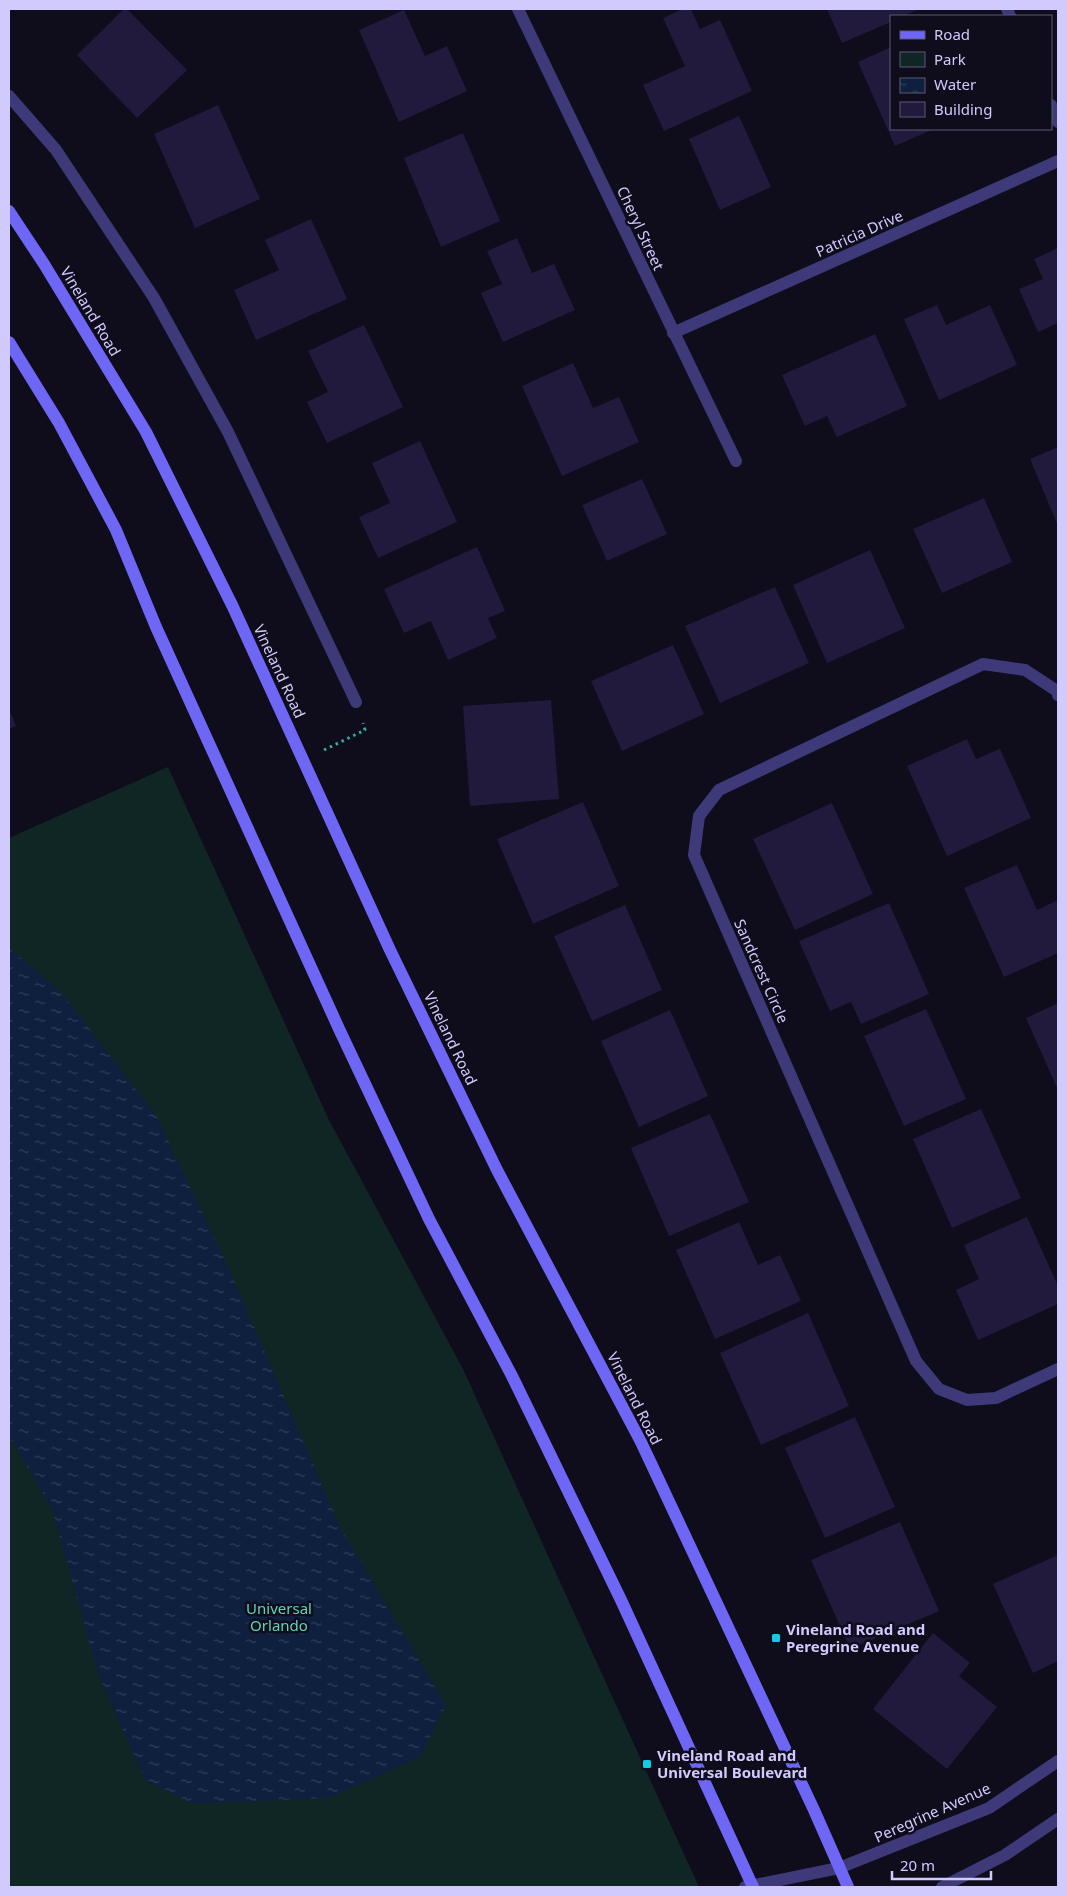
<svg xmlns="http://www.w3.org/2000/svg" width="1067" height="1896" font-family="'Noto Sans',sans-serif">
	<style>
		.park { fill: #102625 }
		.water { fill: url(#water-ripples) }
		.building { fill: #211a3c }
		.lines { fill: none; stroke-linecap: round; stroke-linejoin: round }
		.path { stroke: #33a7a2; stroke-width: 3; stroke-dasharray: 2.5 4; stroke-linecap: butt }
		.minor { stroke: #3e3a79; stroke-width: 12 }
		.tertiary { stroke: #3e3a79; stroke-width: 12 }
		.secondary { stroke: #6e67f6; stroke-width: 12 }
		.poi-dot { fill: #0dcce5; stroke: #0f0c1c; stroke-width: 2 }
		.labels { text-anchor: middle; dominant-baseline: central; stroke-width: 5; stroke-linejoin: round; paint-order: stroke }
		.street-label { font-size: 15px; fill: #d1cafc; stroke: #0f0c1c }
		.park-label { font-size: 15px; fill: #5cd7ba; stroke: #0f0c1c }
		.poi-label { font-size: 15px; font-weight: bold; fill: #d1cafc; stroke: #0f0c1c; text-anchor: start }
	</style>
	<defs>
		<pattern id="water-ripples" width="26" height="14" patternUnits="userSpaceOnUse" patternTransform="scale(1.25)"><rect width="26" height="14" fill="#0e203e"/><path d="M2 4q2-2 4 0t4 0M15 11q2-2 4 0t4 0" fill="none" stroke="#303f5b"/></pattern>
	</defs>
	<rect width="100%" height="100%" fill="#0f0c1c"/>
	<!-- park -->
	<path class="park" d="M 168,767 L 329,1120 L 463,1369 L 699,1887 L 9,1887 L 9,838 Z"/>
	<!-- water -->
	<path class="water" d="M 9,948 L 61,992 L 157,1117 L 230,1271 L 341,1529 L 446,1705 L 420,1757 L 329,1798 L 192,1804 L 145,1780 L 98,1674 L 52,1509 L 9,1436 Z"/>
	<!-- building -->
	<g class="building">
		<path d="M 124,9 L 127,9 L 187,70 L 137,118 L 77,55 Z"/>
		<path d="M 683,9 L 691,9 L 700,29 L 720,20 L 752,91 L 664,131 L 643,85 L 685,66 L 663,18 Z"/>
		<path d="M 827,9 L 920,9 L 903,16 L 891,16 L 891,22 L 842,43 Z"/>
		<path d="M 404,10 L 425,56 L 447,46 L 467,91 L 399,122 L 359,30 Z"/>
		<path d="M 891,47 L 891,129 L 934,129 L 895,146 L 858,62 Z"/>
		<path d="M 218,105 L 260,199 L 195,228 L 154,134 Z"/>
		<path d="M 739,116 L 771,187 L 720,210 L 689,139 Z"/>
		<path d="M 463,133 L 500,221 L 441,247 L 404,158 Z"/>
		<path d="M 311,219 L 347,299 L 256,340 L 234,290 L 279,270 L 265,240 Z"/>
		<path d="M 517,238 L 532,273 L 554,264 L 575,310 L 503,342 L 481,293 L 502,284 L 487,251 Z"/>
		<path d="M 1058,248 L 1058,323 L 1038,332 L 1019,289 L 1043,279 L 1034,259 Z"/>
		<path d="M 937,305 L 946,325 L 990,305 L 1017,365 L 939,400 L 904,319 Z"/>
		<path d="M 364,325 L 403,407 L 327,443 L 307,402 L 328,392 L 308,351 Z"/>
		<path d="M 875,334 L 907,406 L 837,437 L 827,416 L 805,426 L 782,375 Z"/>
		<path d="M 573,363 L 593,408 L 619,397 L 639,442 L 562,476 L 522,386 Z"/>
		<path d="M 420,441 L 457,522 L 378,558 L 359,517 L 390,503 L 372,463 Z"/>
		<path d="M 1058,447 L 1058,526 L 1030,459 Z"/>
		<path d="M 642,479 L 667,534 L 607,561 L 582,505 Z"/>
		<path d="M 984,498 L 1012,562 L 942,593 L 913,529 Z"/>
		<path d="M 477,547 L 505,611 L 488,618 L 497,638 L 448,660 L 431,621 L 404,633 L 384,589 Z"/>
		<path d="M 870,550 L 905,628 L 827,663 L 793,585 Z"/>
		<path d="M 775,587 L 809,663 L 720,703 L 685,626 Z"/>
		<path d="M 673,645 L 704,714 L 622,751 L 591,681 Z"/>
		<path d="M 551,700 L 559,799 L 470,806 L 463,706 Z"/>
		<path d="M 9,709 L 16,726 L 9,729 Z"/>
		<path d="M 967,739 L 976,759 L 1000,749 L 1031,818 L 947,856 L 907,766 Z"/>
		<path d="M 583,802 L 619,886 L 533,924 L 497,839 Z"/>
		<path d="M 832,803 L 873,894 L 795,930 L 753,839 Z"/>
		<path d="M 1017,865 L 1037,910 L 1058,900 L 1058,953 L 1004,977 L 964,888 Z"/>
		<path d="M 889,903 L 929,994 L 861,1024 L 851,1002 L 830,1011 L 799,941 Z"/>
		<path d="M 625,905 L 662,990 L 592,1021 L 554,936 Z"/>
		<path d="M 1058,1003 L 1058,1090 L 1026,1018 Z"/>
		<path d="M 926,1009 L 966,1099 L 904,1126 L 864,1036 Z"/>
		<path d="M 670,1010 L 708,1096 L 639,1127 L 601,1041 Z"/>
		<path d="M 981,1109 L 1021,1198 L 952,1228 L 913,1139 Z"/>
		<path d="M 710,1114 L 749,1202 L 669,1236 L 631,1148 Z"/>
		<path d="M 1027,1217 L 1058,1286 L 1058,1304 L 978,1340 L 956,1290 L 979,1279 L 964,1245 Z"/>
		<path d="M 739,1222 L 758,1265 L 780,1255 L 801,1301 L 715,1339 L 676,1250 Z"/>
		<path d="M 808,1313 L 849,1406 L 761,1445 L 720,1353 Z"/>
		<path d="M 855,1417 L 895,1507 L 825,1538 L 785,1448 Z"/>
		<path d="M 900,1522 L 939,1611 L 850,1649 L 811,1560 Z"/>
		<path d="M 1058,1555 L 1058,1661 L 1033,1673 L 993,1584 Z"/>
		<path d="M 933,1633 L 970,1663 L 959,1676 L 997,1707 L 947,1769 L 873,1709 Z"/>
	</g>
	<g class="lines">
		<!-- path -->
		<path class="path" d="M 324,750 L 365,730 L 363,723"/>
		<!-- minor -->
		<g class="minor">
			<path d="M 518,9 L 736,461"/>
			<path d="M 1007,9 L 1010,16"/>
			<path d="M 9,96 L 56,150 L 154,298 L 228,432 L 356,702"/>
			<path d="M 1051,105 L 1058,122"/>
			<path d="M 673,333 L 1058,161"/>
			<path d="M 1058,695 L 1057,691 L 1025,670 L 983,664 L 719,790 L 699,816 L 694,855 L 916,1361 L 939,1389 L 967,1400 L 996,1398 L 1058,1369"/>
			<path d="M 839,1868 L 989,1808 L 1058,1761"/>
			<path d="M 942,1887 L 1005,1855 L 1058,1819"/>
		</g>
		<!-- tertiary -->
		<path class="tertiary" d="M 745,1887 L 839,1868"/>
		<!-- secondary -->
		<g class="secondary">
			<path d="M 9,211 L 44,264 L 146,432 L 233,607 L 390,950 L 497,1170 L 641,1442 L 814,1810 L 848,1887"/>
			<path d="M 9,342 L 59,423 L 116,530 L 156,627 L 340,1031 L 429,1219 L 512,1376 L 621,1600 L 753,1887"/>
		</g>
	</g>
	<!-- markers -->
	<g class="poi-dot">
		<rect x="771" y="1633" width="10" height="10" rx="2.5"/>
		<rect x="642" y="1759" width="10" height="10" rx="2.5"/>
	</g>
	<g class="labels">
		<!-- street labels -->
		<g class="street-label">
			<text transform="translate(641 228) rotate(65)">Cheryl Street</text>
			<text transform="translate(859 233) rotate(-24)">Patricia Drive</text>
			<text transform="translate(91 311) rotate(59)">Vineland Road</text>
			<text transform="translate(280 671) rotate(65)">Vineland Road</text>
			<text transform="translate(762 971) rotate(66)">Sandcrest Circle</text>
			<text transform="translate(451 1038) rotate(64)">Vineland Road</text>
			<text transform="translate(635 1398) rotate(63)">Vineland Road</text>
			<text transform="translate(932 1812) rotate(-24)">Peregrine Avenue</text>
		</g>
		<!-- park labels -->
		<g class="park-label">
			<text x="279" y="1608">Universal<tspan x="279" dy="17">Orlando</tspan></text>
		</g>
		<!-- poi labels -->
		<g class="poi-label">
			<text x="786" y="1629">Vineland Road and<tspan x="786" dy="17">Peregrine Avenue</tspan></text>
			<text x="657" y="1755">Vineland Road and<tspan x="657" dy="17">Universal Boulevard</tspan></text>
		</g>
	</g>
	<!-- border -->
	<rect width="1067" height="1896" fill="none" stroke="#d1cafc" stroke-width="20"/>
	<!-- legend -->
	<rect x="890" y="15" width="162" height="115" fill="#0f0c1c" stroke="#5d5876"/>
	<rect x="900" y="31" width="25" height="8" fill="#6e67f6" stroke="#5d5876"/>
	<text x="934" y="40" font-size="15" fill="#d1cafc">Road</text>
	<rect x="900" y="52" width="25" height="15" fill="#102625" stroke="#5d5876"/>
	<text x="934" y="65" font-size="15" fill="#d1cafc">Park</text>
	<rect x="900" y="78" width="25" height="15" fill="url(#water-ripples)" stroke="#5d5876"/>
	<text x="934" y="90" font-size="15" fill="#d1cafc">Water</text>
	<rect x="900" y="102" width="25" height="15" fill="#211a3c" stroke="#5d5876"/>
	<text x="934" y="115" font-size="15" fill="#d1cafc">Building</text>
	<!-- scale -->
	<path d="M892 1871v8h99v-8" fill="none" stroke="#d1cafc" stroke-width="2.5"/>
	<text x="900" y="1871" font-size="15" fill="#d1cafc" stroke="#0f0c1c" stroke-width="4" paint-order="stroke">20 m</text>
</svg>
